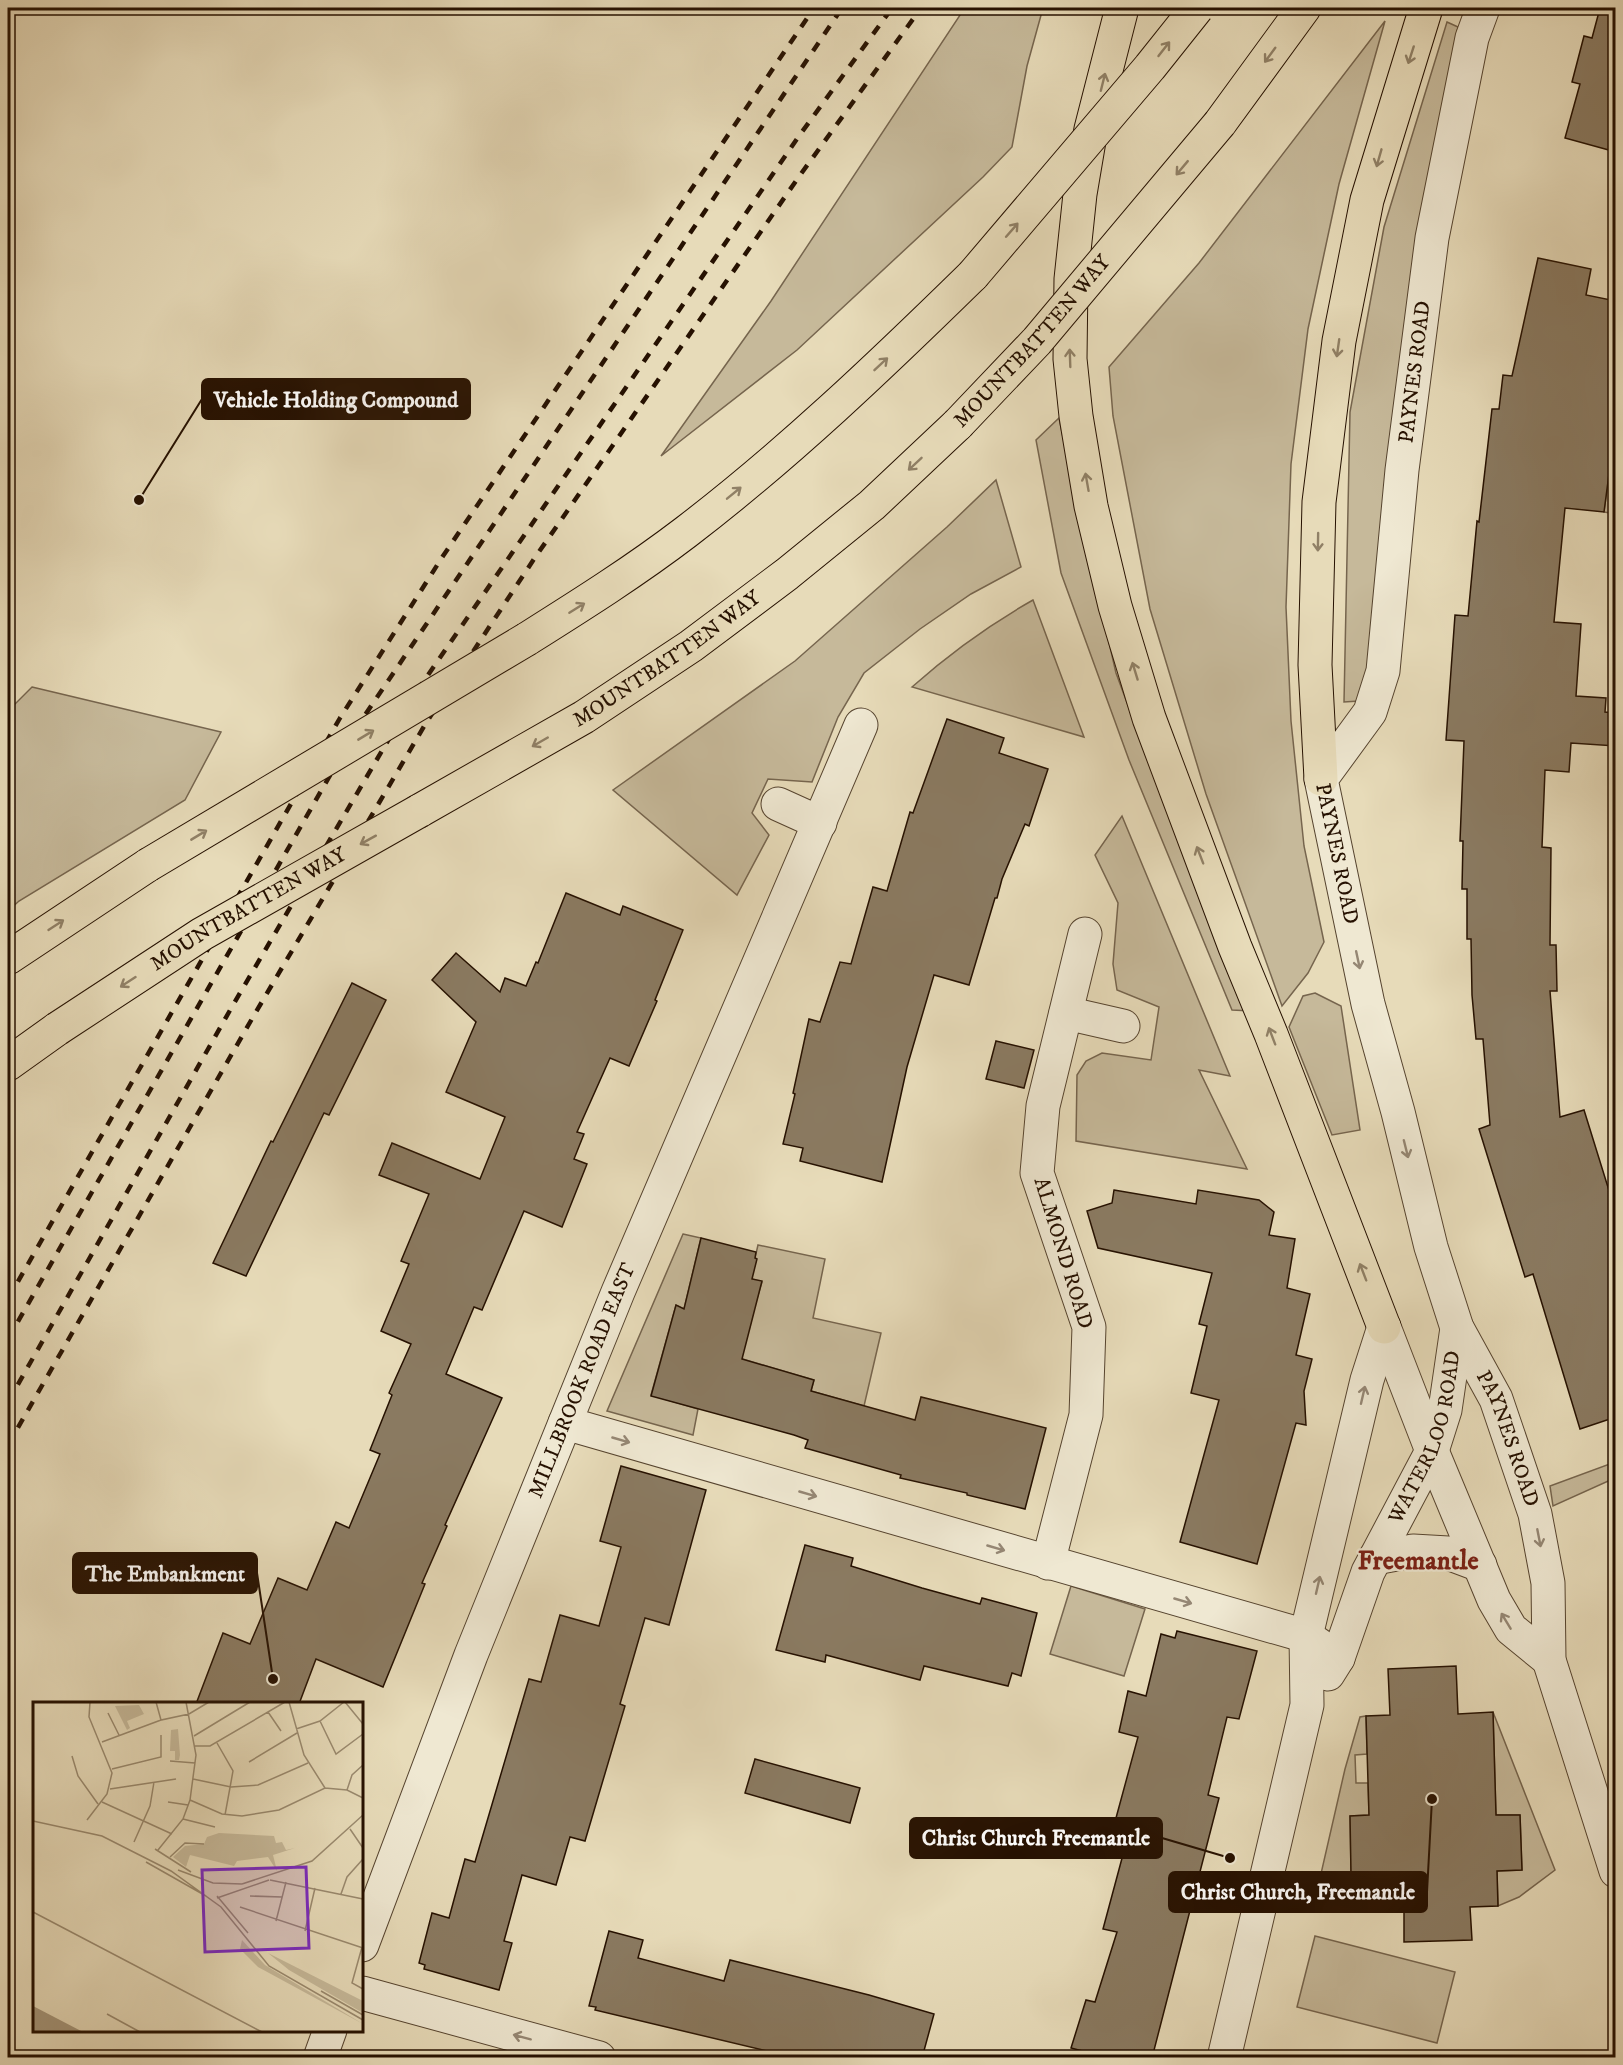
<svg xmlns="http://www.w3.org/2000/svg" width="1623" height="2065" font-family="'IM FELL DW Pica',serif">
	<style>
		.green { fill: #c6b99a; stroke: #76654e; stroke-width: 1.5 }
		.building { fill: #8a7a61; stroke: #261101; stroke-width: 1.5 }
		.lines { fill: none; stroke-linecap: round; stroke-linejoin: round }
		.minor-casing { stroke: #56442f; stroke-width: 35 }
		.highway-casing { stroke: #261101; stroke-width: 35 }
		.minor { stroke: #efe8d2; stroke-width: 33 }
		.highway { stroke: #e7dbb9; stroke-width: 33 }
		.rail { stroke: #261101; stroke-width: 4.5; stroke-dasharray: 10 10; stroke-linecap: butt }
		.highway-bridge-casing { stroke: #261101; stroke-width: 35; stroke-linecap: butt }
		.highway-bridge { stroke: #e7dbb9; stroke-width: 33 }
		.oneway { stroke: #908066 }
		.oneway2 { stroke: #958774 }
		.labels { text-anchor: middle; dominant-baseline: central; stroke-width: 4.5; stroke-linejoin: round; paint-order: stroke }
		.street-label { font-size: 21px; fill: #261101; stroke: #efe8d2 }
		.district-label { font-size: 27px; font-weight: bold; fill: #7a1f14; stroke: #efe8d2 }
		.inset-road { fill: none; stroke: #9a8a6f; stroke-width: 1.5 }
		.view { fill: #7b2cbf; fill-opacity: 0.15; stroke: #7b2cbf; stroke-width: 3 }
		.inset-edge { fill: none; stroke: #261101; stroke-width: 3 }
		.leader { fill: none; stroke: #261101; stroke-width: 2 }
		.callout-dot { fill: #261101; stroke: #efe8d2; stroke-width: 2 }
		.callout { fill: #261101; stroke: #261101; stroke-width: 2 }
		.callout-label { font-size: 22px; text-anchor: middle; font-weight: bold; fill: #fff }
	</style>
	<rect width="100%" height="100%" fill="#e7dbb9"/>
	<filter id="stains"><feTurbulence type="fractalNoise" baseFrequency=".00333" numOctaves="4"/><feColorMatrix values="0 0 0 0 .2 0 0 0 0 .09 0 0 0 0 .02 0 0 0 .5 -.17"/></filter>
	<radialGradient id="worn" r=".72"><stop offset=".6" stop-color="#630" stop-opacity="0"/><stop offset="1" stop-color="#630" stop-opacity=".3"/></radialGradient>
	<!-- green -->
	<g class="green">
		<path d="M 972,8 L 1043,8 L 1027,66 L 1012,147 L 983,177 L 797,350 L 661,456 L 771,301 L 962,12 Z"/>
		<path d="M 1385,21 L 1339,184 L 1308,329 L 1291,464 L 1286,607 L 1291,721 L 1304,846 L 1324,942 L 1308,973 L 1282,1006 L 1206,794 L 1150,609 L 1113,416 L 1109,367 L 1199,263 Z"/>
		<path d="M 1447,22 L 1458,27 L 1432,157 L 1372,683 L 1359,701 L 1344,702 L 1350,412 L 1384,227 Z"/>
		<path d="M 1059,418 L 1074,490 L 1116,673 L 1166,808 L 1251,1011 L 1232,1010 L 1129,760 L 1061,573 L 1036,440 Z"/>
		<path d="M 1615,451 L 1615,514 L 1604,512 L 1609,474 L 1612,475 Z"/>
		<path d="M 996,480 L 1021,567 L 971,594 L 920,629 L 864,673 L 838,717 L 812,782 L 768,779 L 752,813 L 769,835 L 737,895 L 613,790 L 795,661 L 947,527 Z"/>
		<path d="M 1033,600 L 1084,737 L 912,687 C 950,653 989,625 1033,600 Z"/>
		<path d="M 32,687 L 221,732 L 185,800 L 19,901 L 8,911 L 8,711 Z"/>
		<path d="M 1122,816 L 1230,1076 L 1199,1070 L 1247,1169 L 1076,1141 L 1077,1075 L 1086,1061 L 1102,1053 L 1151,1060 L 1159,1007 L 1117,990 L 1113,964 L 1118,903 L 1095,855 Z"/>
		<path d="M 1315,993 L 1341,1006 L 1360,1130 L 1332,1135 L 1289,1027 L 1303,996 Z"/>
		<path d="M 683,1234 L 701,1238 L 684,1309 L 676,1305 L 651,1395 L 698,1409 L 693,1435 L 607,1411 Z"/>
		<path d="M 758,1245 L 825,1259 L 813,1318 L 881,1333 L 864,1406 L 811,1391 L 814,1380 L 739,1358 L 762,1282 L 742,1276 L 755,1258 Z"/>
		<path d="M 1615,1462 L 1615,1478 L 1553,1506 L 1550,1486 Z"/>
		<path d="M 1071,1586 L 1145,1609 L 1124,1676 L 1050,1654 Z"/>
		<path d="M 1493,1712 L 1555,1870 L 1519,1897 L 1498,1906 L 1497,1871 L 1522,1870 L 1520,1815 L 1496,1815 Z"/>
		<path d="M 1366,1716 L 1367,1754 L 1355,1755 L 1356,1783 L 1368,1783 L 1369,1815 L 1350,1816 L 1351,1873 L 1320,1878 L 1345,1769 L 1360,1717 Z"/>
		<path d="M 1315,1936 L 1455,1972 L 1437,2043 L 1297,2007 Z"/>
	</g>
	<!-- building -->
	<g class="building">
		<path d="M 1600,8 L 1616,8 L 1616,152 L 1565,138 L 1580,84 L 1572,82 L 1584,36 L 1592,38 Z"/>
		<path d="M 1538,258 L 1591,269 L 1586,295 L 1616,301 L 1616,451 L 1613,475 L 1609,474 L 1604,512 L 1565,508 L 1554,622 L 1581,624 L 1576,696 L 1606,698 L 1605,712 L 1616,713 L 1616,746 L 1571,743 L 1569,772 L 1545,770 L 1542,847 L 1551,848 L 1550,945 L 1556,945 L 1557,991 L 1550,991 L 1560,1117 L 1584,1110 L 1616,1213 L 1616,1417 L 1580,1429 L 1533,1274 L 1525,1277 L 1479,1129 L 1490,1125 L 1483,1039 L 1476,1039 L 1472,995 L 1471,939 L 1467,939 L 1467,889 L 1462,889 L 1463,841 L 1460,841 L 1464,741 L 1446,740 L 1455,615 L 1468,616 L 1477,521 L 1479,522 L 1492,409 L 1499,409 L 1503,375 L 1512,376 Z"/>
		<path d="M 947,719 L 1004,738 L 999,753 L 1048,769 L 1029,826 L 1025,824 L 1002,879 L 997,898 L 995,898 L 969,985 L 934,975 L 907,1067 L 882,1182 L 800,1161 L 803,1148 L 783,1144 L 795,1094 L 793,1093 L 809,1019 L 820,1022 L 840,962 L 851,964 L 873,887 L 887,891 L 910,812 L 913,813 Z"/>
		<path d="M 566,893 L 620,915 L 623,906 L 683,930 L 655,1000 L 657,1001 L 629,1066 L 610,1058 L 577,1132 L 584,1134 L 574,1159 L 587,1164 L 562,1227 L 524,1211 L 482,1310 L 474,1307 L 446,1374 L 502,1398 L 445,1525 L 447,1526 L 422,1583 L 425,1584 L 383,1687 L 316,1659 L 299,1704 L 196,1704 L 223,1633 L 250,1644 L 278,1578 L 307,1590 L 336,1522 L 349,1528 L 380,1454 L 370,1450 L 392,1395 L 389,1393 L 411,1344 L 381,1331 L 409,1264 L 401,1261 L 429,1194 L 379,1175 L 392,1143 L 480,1179 L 505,1117 L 446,1092 L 476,1022 L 432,980 L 456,953 L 500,992 L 505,978 L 526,986 L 536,962 L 538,963 Z"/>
		<path d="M 352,983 L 386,1000 L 329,1115 L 324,1113 L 246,1276 L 213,1263 L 271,1141 L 273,1142 Z"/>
		<path d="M 996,1041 L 1034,1050 L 1024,1088 L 986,1079 Z"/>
		<path d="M 1114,1190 L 1196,1204 L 1198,1190 L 1259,1200 L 1274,1212 L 1269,1235 L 1295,1239 L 1287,1288 L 1310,1294 L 1296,1355 L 1312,1359 L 1304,1391 L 1306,1425 L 1296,1423 L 1257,1564 L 1180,1542 L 1219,1400 L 1191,1393 L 1207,1326 L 1199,1324 L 1212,1273 L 1098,1248 L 1087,1211 L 1112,1203 Z"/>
		<path d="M 701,1238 L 756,1252 L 755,1258 L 757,1259 L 752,1279 L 762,1281 L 742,1359 L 814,1380 L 811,1391 L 915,1420 L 921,1397 L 1046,1428 L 1025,1509 L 967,1495 L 967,1493 L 900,1478 L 901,1475 L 805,1448 L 808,1440 L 794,1435 L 651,1396 L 676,1305 L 684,1309 Z"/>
		<path d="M 621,1466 L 706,1490 L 669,1625 L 645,1618 L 620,1704 L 625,1706 L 585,1841 L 570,1837 L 556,1885 L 522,1875 L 504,1941 L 512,1943 L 499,1990 L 424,1969 L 425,1965 L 419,1963 L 432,1913 L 449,1918 L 465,1859 L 475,1862 L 529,1679 L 541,1682 L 560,1615 L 599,1626 L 621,1547 L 600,1541 Z"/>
		<path d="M 805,1545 L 853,1558 L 851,1566 L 922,1588 L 980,1604 L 982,1598 L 1037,1613 L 1021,1676 L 1012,1673 L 1008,1686 L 924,1666 L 920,1680 L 826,1655 L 825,1662 L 776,1650 Z"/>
		<path d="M 1177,1631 L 1257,1651 L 1239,1719 L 1227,1717 L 1208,1795 L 1219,1798 L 1152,2058 L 1109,2058 L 1071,2048 L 1086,2000 L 1095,2002 L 1117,1932 L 1103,1929 L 1132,1821 L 1116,1818 L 1138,1737 L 1119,1732 L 1128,1691 L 1146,1696 L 1161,1634 L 1175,1638 Z"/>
		<path d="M 1456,1666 L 1458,1714 L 1493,1712 L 1496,1815 L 1520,1815 L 1522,1870 L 1497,1871 L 1498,1906 L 1470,1907 L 1472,1940 L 1404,1942 L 1404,1912 L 1373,1912 L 1371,1873 L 1351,1873 L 1350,1816 L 1369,1815 L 1366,1716 L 1390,1715 L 1388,1669 Z"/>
		<path d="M 755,1759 L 860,1788 L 850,1823 L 745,1793 Z"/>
		<path d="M 609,1931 L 643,1940 L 638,1958 L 724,1981 L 730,1960 L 869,1995 L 934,2014 L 922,2058 L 765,2058 L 767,2051 L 595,2010 L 596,2007 L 589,2006 Z"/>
	</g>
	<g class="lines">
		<!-- minor casing -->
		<g class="minor-casing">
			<g id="minor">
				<path id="s1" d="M 1483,8 L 1472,38 L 1432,238 L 1402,470 L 1383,671 L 1370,712 L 1321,779 L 1368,1004 L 1398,1112 L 1431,1247 L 1457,1328 L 1496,1399 L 1535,1514 L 1548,1583 L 1549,1660 L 1616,1871"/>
				<path d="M 778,804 L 820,823"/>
				<path d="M 1066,1013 L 1123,1026"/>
				<path d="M 1384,1327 L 1432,1451 L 1494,1600 L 1511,1629 L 1549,1660"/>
				<path d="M 565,1423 L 1306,1636 L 1338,1658"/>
				<path d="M 1375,1558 L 1413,1551 L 1448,1553 L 1480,1565"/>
				<path d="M 1048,1563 L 1086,1415 L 1089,1327 L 1037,1173 L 1043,1106 L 1085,934"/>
				<path id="s2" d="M 1328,1674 L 1338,1658 L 1368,1572 L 1432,1451 L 1445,1410 L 1457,1328"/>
				<path id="s3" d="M 362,1945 L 471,1655 L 618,1292 L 861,725"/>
				<path d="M 362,1993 L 599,2058"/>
				<path d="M 320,2058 L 330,2030"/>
				<path d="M 1224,2058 L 1307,1705 L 1306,1636 L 1367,1380 L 1384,1327"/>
			</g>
		</g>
		<!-- highway casing -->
		<g class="highway-casing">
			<g id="highway">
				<path d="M 1122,8 L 1091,129 L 1080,194 L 1071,279 L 1070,359 L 1076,416 L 1091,506 L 1115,606 L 1149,718 L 1235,947 L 1271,1034 L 1384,1327"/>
				<path d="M 1220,123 L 1304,8"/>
				<path d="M 527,639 C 581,605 635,571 686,532 C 788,454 881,365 973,275"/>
				<path d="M 1321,779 L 1315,665 L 1319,502 L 1339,341 L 1367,200 L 1426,8"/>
				<path id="s4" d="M 419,811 L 584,717 L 691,646 L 787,574 L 872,505 L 958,424"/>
				<path d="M 8,958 L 148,865"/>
				<path d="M 8,1064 L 57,1029"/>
			</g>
		</g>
		<!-- minor -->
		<use href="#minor" class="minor"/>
		<!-- highway -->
		<use href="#highway" class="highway"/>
		<!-- rail -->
		<g class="rail">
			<path d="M 8,1299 L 340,718 L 443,556 L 814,8"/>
			<path d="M 8,1339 L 361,721 L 842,8"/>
			<path d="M 8,1402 L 233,1005 L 417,691 L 799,136 L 892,8"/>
			<path d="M 8,1445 L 253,1017 L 426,723 L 534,559 L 798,178 L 921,8"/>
		</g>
		<!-- highway-bridge casing -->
		<g class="highway-bridge-casing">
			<g id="highway-bridge">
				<path d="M 973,275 L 1150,67 L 1197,8"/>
				<path id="s5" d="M 958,424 L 1037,341 L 1220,123"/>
				<path d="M 148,865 L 527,639"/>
				<path id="s6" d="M 57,1029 L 202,934 L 419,811"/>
			</g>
		</g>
		<!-- highway-bridge -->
		<use href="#highway-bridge" class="highway-bridge"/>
	</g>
	<!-- one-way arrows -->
	<defs><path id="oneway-shaft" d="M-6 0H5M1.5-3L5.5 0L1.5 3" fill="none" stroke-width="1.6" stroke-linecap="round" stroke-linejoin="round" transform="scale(1.5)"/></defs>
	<g class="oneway">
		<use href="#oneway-shaft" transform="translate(1164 49) rotate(-52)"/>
		<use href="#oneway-shaft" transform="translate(1270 55) rotate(126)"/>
		<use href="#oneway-shaft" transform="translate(1411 55) rotate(108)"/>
		<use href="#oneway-shaft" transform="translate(1103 82) rotate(-76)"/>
		<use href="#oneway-shaft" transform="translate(1379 158) rotate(106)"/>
		<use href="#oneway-shaft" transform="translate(1182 168) rotate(130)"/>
		<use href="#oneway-shaft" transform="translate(1012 230) rotate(-49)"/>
		<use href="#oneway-shaft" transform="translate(1338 348) rotate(98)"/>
		<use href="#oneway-shaft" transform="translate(1070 358) rotate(-92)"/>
		<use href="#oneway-shaft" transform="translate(881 364) rotate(-43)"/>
		<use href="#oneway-shaft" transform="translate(915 464) rotate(137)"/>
		<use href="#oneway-shaft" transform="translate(1087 482) rotate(-100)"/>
		<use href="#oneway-shaft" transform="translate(734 493) rotate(-39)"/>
		<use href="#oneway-shaft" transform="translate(1318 542) rotate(91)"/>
		<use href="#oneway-shaft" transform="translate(577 608) rotate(-32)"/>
		<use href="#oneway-shaft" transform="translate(1135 671) rotate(-107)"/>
		<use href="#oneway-shaft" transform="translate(366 735) rotate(-31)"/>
		<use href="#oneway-shaft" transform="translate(540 742) rotate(150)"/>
		<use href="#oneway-shaft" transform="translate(199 835) rotate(-31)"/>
		<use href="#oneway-shaft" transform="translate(368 840) rotate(151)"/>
		<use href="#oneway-shaft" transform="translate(1200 855) rotate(-111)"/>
		<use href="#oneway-shaft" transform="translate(56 925) rotate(-33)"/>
		<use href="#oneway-shaft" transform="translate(128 982) rotate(147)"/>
		<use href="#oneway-shaft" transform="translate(1272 1036) rotate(-111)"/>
		<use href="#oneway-shaft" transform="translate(1363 1272) rotate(-111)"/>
	</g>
	<g class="oneway2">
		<use href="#oneway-shaft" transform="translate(1358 960) rotate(78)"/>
		<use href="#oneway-shaft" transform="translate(1406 1149) rotate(76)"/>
		<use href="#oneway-shaft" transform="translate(1363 1395) rotate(-77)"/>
		<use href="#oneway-shaft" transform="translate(621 1440) rotate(16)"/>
		<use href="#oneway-shaft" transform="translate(808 1494) rotate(16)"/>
		<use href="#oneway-shaft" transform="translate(1539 1538) rotate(79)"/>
		<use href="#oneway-shaft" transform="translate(996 1548) rotate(16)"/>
		<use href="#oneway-shaft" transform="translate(1318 1585) rotate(-77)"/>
		<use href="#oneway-shaft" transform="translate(1183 1601) rotate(16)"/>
		<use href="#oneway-shaft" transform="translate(1506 1621) rotate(-121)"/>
		<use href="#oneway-shaft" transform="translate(522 2037) rotate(-165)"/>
	</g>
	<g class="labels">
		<!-- street labels -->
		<g class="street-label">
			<text stroke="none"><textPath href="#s5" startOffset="111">MOUNTBATTEN WAY</textPath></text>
			<text transform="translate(1415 372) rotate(-83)">PAYNES ROAD</text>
			<text stroke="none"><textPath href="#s4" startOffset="291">MOUNTBATTEN WAY</textPath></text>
			<text stroke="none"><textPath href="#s1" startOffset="874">PAYNES ROAD</textPath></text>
			<text stroke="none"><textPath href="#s6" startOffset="226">MOUNTBATTEN WAY</textPath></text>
			<text transform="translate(1063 1253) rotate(73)">ALMOND ROAD</text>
			<text stroke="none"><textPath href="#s3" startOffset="606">MILLBROOK ROAD EAST</textPath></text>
			<text stroke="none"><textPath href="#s2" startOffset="258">WATERLOO ROAD</textPath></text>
			<text stroke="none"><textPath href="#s1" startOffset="1486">PAYNES ROAD</textPath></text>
		</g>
		<!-- district labels -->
		<g class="district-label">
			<text x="1418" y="1561">Freemantle</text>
		</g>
	</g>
	<!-- overview -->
	<g transform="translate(33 1702)">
		<rect width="330" height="330" fill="#e7dbb9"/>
		<path d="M 106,3 L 111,12 L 94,19 L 97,26 L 94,28 L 82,4 ZM 145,27 L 147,53 L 146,58 L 142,58 L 142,49 L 137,49 L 138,28 ZM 186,131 L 241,134 L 243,141 L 249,140 L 253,148 L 262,146 L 240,153 L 244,169 L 235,155 L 204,159 L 201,164 L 157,153 L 153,165 L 140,155 L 152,144 L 171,142 L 174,135 ZM 209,238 L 232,263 L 330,322 L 225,265 L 207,247 ZM 235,251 L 330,299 L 330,311 L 256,268 Z" fill="#c6b99a"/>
		<path d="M 0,304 L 50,330 L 0,330 Z" fill="#a5967a"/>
		<path class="inset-road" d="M 123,0 L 128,18 L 156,12 L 176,0M 256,0 L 271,53 L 292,86M 312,0 L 330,22M 235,10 L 248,29M 75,11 L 86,33M 287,19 L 303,52 L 330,32M 263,27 L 287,19 L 311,0M 161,34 L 217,0M 69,40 L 128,18M 184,41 L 200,69 L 192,113M 162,44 L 177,44 L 252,0M 39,54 L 45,74 L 65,102M 137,59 L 162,61M 216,60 L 264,31M 79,67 L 128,55 L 128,33M 160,77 L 198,85 L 225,83 L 275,61M 77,87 L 143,77M 314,88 L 319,73 L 330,63M 157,98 L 189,112 L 209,114 L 246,108 L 292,86 L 314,88 L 330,96M 69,100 L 139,132M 135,100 L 155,103M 150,117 L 182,125M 54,118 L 74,92 L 79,71 L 56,15 L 57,0M 0,119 L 69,134 L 138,169 L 188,205 L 236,264 L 330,318M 317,127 L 330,146M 101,140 L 117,104 L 121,80M 122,147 L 158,170M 125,148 L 150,117 L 157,98 L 163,53 L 153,0M 137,155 L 152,141 L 171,142M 113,160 L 173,194M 145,168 L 180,181 L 209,182M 237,178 L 330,197M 209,182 L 279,159 L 330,113M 308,192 L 314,175 L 330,157M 184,194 L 215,231M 217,194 L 249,195M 184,196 L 236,178M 207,205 L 330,246M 0,210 L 229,330M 243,219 L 253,180M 272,229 L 282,186M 329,245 L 319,281 L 330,287M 288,289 L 330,313M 74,312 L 107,330"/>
		<path class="view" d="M 273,165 L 276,246 L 172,250 L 169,168 Z"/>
		<rect width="330" height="330" class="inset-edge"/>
	</g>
	<!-- callouts -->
	<path class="leader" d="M139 500L202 399M273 1679L257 1573M1230 1858L1162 1838M1432 1799L1427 1892"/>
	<g class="callout-dot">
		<circle cx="139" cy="500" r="6"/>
		<circle cx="273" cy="1679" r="6"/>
		<circle cx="1230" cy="1858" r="6"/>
		<circle cx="1432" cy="1799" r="6"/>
	</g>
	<g class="callout">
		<rect x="202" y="379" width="268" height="40" rx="6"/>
		<rect x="73" y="1553" width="184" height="40" rx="6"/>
		<rect x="910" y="1818" width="252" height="40" rx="6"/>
		<rect x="1169" y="1872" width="258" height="40" rx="6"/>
	</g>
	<g class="callout-label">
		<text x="336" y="407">Vehicle Holding Compound</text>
		<text x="165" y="1581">The Embankment</text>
		<text x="1036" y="1845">Christ Church Freemantle</text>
		<text x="1298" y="1899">Christ Church, Freemantle</text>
	</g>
	<!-- margin -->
	<rect width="1623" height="2065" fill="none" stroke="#e7dbb9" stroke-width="30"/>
	<rect x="9" y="9" width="1605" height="2047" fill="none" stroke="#261101" stroke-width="3"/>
	<rect x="15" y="15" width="1593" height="2035" fill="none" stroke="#261101" stroke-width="1.5"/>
	<rect width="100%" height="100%" filter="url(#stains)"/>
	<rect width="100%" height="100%" fill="url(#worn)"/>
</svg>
